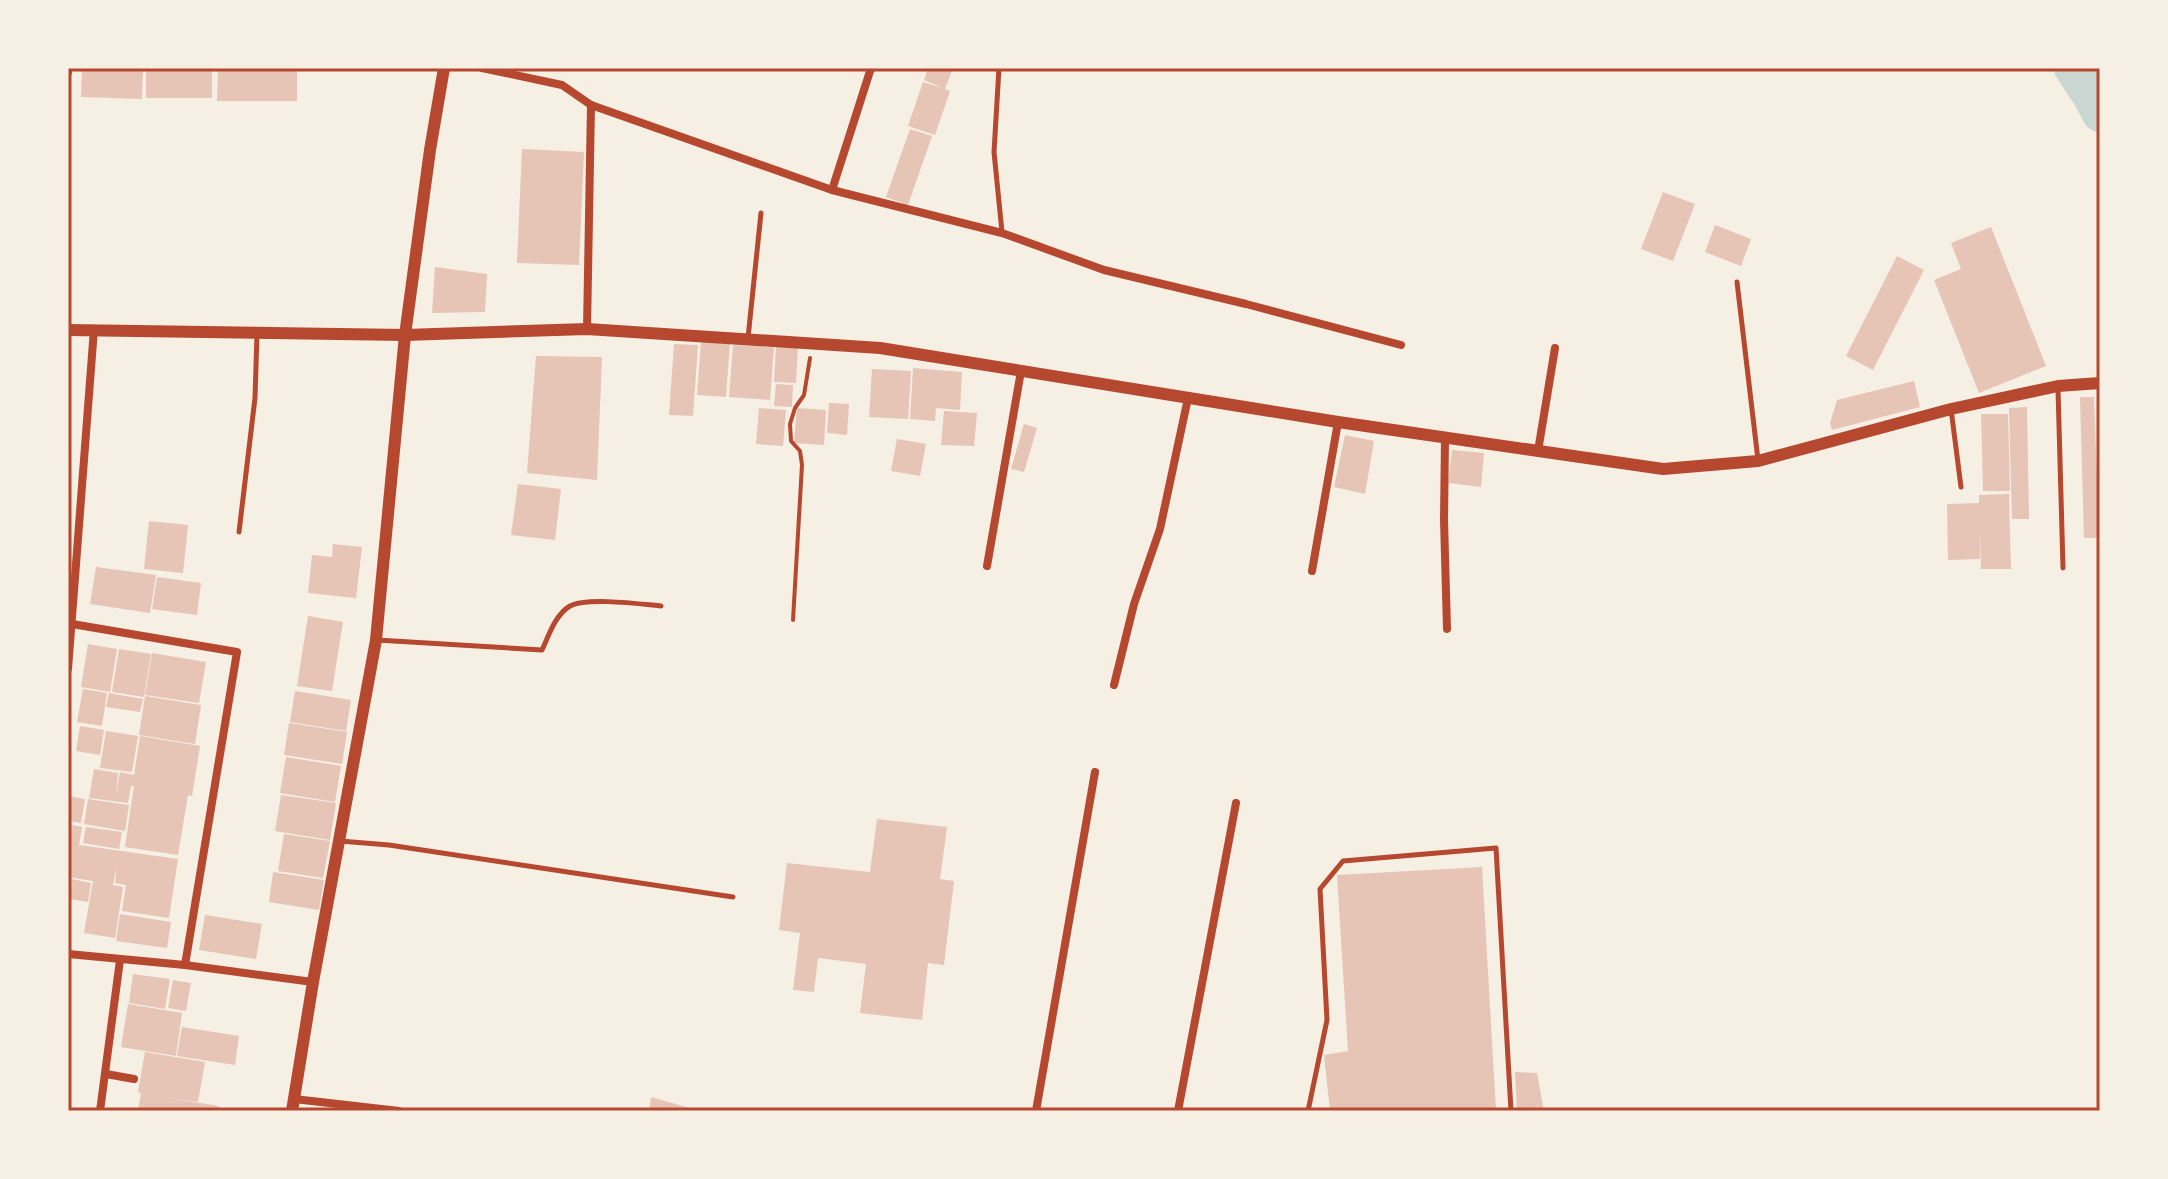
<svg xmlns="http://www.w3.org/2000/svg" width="2168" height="1179" font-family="'Fira Sans Condensed',sans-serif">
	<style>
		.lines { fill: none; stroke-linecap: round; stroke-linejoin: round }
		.river { stroke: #c9d6d2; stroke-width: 36 }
		.building { fill: #e6c5b7 }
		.path { stroke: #b5482f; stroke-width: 4 }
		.service { stroke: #b5482f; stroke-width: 5 }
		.minor { stroke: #b5482f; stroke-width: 8 }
		.tertiary { stroke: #b5482f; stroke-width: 12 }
		.neatline { fill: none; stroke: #b5482f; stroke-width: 3 }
	</style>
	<rect width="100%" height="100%" fill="#f6efe4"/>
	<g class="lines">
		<!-- river -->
		<path class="river" d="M 2072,68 L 2091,97 L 2100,114"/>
	</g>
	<!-- building -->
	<g class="building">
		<path d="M 82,68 L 143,68 L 142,99 L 81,97 Z"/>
		<rect x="146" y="68" width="66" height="30"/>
		<path d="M 218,68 L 297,68 L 297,101 L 217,101 Z"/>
		<path d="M 928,68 L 953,68 L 945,89 L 950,91 L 935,135 L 908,126 L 923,82 L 943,88 L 924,80 Z"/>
		<path d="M 910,129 L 932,136 L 908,205 L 886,197 Z"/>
		<path d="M 522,149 L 584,152 L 579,265 L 517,263 Z"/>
		<path d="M 1663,192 L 1695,204 L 1673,261 L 1641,249 Z"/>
		<path d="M 1715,225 L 1751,239 L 1741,266 L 1705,252 Z"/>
		<path d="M 1991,227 L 2046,366 L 1979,393 L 1934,280 L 1961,269 L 1951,243 Z"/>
		<path d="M 1897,256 L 1924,270 L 1873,370 L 1846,356 Z"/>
		<path d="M 435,267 L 487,274 L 485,312 L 432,313 Z"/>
		<path d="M 701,342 L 730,343 L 726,397 L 697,395 Z"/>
		<path d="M 674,344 L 698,345 L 693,416 L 669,415 Z"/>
		<path d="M 733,345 L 774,347 L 770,400 L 729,397 Z"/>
		<path d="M 776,347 L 798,348 L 796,383 L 774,382 Z"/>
		<path d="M 536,356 L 602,357 L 597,480 L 527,473 Z"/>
		<path d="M 913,368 L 962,372 L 960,410 L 936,408 L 935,421 L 910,419 Z"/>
		<path d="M 872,369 L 911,371 L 908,419 L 869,417 Z"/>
		<path d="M 1914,381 L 1920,407 L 1832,430 L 1830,423 L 1837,400 Z"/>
		<path d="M 776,384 L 793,385 L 792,407 L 774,406 Z"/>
		<path d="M 2080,397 L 2094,397 L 2099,538 L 2084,538 Z"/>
		<path d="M 829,403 L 849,404 L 847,435 L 827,433 Z"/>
		<path d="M 2027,407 L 2029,519 L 2012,519 L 2009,408 Z"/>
		<path d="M 759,408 L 786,410 L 783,446 L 756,444 Z"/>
		<path d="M 797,408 L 826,410 L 824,445 L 794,443 Z"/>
		<path d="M 944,411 L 977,413 L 974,446 L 941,445 Z"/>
		<path d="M 1981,414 L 2008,414 L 2010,491 L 1983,491 Z"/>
		<path d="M 1024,424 L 1037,428 L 1024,472 L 1011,469 Z"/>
		<path d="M 1345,435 L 1374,441 L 1365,494 L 1334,487 Z"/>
		<path d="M 897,439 L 926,444 L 920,476 L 891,471 Z"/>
		<path d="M 1452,450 L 1484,453 L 1481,487 L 1448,483 Z"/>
		<path d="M 518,484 L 561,489 L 555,540 L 511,535 Z"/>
		<path d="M 2009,494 L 2011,569 L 1981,569 L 1980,532 L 1980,559 L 1948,560 L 1947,504 L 1979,503 L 1979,495 Z"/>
		<path d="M 149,521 L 188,525 L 183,573 L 144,569 Z"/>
		<path d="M 333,544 L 362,547 L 356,598 L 308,593 L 312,555 L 332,557 Z"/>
		<path d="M 96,567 L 156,575 L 150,613 L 90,604 Z"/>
		<path d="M 157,577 L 201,583 L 197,615 L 152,609 Z"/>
		<path d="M 308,616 L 343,622 L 332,691 L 297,686 Z"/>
		<path d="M 88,644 L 117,649 L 110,692 L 81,687 Z"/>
		<path d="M 119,649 L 151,654 L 144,697 L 112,692 Z"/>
		<path d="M 152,653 L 206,662 L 199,703 L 145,695 Z"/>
		<path d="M 83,689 L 107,693 L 102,726 L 77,722 Z"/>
		<path d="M 295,691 L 351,700 L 346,731 L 290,722 Z"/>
		<path d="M 109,693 L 143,699 L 140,712 L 106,707 Z"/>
		<path d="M 145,696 L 201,705 L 195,744 L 139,735 Z"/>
		<path d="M 289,723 L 347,732 L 342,764 L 284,755 Z"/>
		<path d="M 80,726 L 104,730 L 100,755 L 76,751 Z"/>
		<path d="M 106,731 L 138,736 L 132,772 L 100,768 Z"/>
		<path d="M 140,736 L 200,746 L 192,796 L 188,795 L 178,855 L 125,847 L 134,786 L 131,786 L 128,803 L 89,798 L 94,769 L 118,773 L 116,794 L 120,772 L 134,775 Z"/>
		<path d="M 286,757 L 341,766 L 335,802 L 280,793 Z"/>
		<path d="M 281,795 L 336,803 L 330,840 L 275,831 Z"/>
		<path d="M 68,796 L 85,799 L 81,823 L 68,821 Z"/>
		<path d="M 88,799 L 129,805 L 125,831 L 84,824 Z"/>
		<path d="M 877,819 L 947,827 L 940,879 L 954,881 L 944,965 L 928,963 L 922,1020 L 860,1013 L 866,964 L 818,958 L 814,992 L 793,990 L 800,933 L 779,930 L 787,863 L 870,872 Z"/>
		<path d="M 68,824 L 82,827 L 79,845 L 178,859 L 169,918 L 122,911 L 126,885 L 115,883 L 117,865 L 113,885 L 123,887 L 115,938 L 84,933 L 93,881 L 68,877 Z"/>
		<path d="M 86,827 L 122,832 L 119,849 L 83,843 Z"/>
		<path d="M 284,834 L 330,841 L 323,878 L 278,871 Z"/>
		<path d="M 1482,867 L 1496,1111 L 1330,1111 L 1324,1055 L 1348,1051 L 1337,875 Z"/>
		<path d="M 273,872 L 324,880 L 319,910 L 269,902 Z"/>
		<path d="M 72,879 L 91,883 L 88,902 L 69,899 Z"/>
		<path d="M 120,914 L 171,922 L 167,948 L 116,941 Z"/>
		<path d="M 205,915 L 262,924 L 256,959 L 199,950 Z"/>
		<path d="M 133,974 L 170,979 L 165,1009 L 129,1003 Z"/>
		<path d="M 173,980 L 191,983 L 186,1011 L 168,1008 Z"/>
		<path d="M 128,1004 L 182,1013 L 176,1056 L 121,1047 Z"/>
		<path d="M 182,1027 L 239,1036 L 235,1065 L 177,1056 Z"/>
		<path d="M 145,1052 L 205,1062 L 198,1102 L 163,1097 L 219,1106 L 218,1111 L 138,1111 L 141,1093 L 138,1092 Z"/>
		<path d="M 1515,1072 L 1537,1073 L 1544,1111 L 1517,1111 Z"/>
		<path d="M 651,1097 L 697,1110 L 697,1111 L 649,1111 Z"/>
	</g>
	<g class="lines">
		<!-- path -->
		<path class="path" d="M 793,620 L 802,465 L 800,451 L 791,441 L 790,424 L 795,408 L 804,395 L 810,358"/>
		<!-- service -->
		<g class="service">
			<path d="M 999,68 L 994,152 L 1002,232"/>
			<path d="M 1737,282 L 1758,460"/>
			<path d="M 748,338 L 761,213"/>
			<path d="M 2058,389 L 2063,568"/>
			<path d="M 1951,409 L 1961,487"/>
			<path d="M 239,532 L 255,398 L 257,334"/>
			<path d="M 377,640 L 542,650 C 549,635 555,615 570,606 C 587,597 640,604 661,606"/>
			<path d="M 340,841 L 389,845 L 733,897"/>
			<path d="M 1308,1111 L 1327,1020 L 1320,889 L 1343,861 L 1496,848 L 1511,1111"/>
		</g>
		<!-- minor -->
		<g class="minor">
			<path d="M 482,68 L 562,85 L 591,105 L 832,190 L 1002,233 L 1104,270 L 1246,304 L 1401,345"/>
			<path d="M 68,72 L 68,68"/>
			<path d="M 832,190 L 871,68"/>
			<path d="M 587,329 L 591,105"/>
			<path d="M 1445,438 L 1444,520 L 1447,629"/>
			<path d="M 1538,451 L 1555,348"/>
			<path d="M 987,566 L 1021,371"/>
			<path d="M 1312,571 L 1338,422"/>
			<path d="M 72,624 L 237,652 L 185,965"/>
			<path d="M 68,669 L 94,329"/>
			<path d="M 1114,685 L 1134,604 L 1160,529 L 1188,398"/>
			<path d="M 68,954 L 185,965 L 313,982"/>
			<path d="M 106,1074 L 134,1079"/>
			<path d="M 294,1099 L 399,1111"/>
			<path d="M 100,1111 L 120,960"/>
			<path d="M 1036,1111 L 1095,772"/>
			<path d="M 1178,1111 L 1236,803"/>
		</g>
		<!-- tertiary -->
		<g class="tertiary">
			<path d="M 68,330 L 405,335 L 587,329 L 880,348 L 1338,422 L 1663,469 L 1758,461 L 1951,409 L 2058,386 L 2100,383"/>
			<path d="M 292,1111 L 313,982 L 376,640 L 405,335 L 430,150 L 444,68"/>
		</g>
	</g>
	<!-- border -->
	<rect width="2168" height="1179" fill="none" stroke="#f6efe4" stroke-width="140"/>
	<rect x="70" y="70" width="2028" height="1039" class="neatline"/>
</svg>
